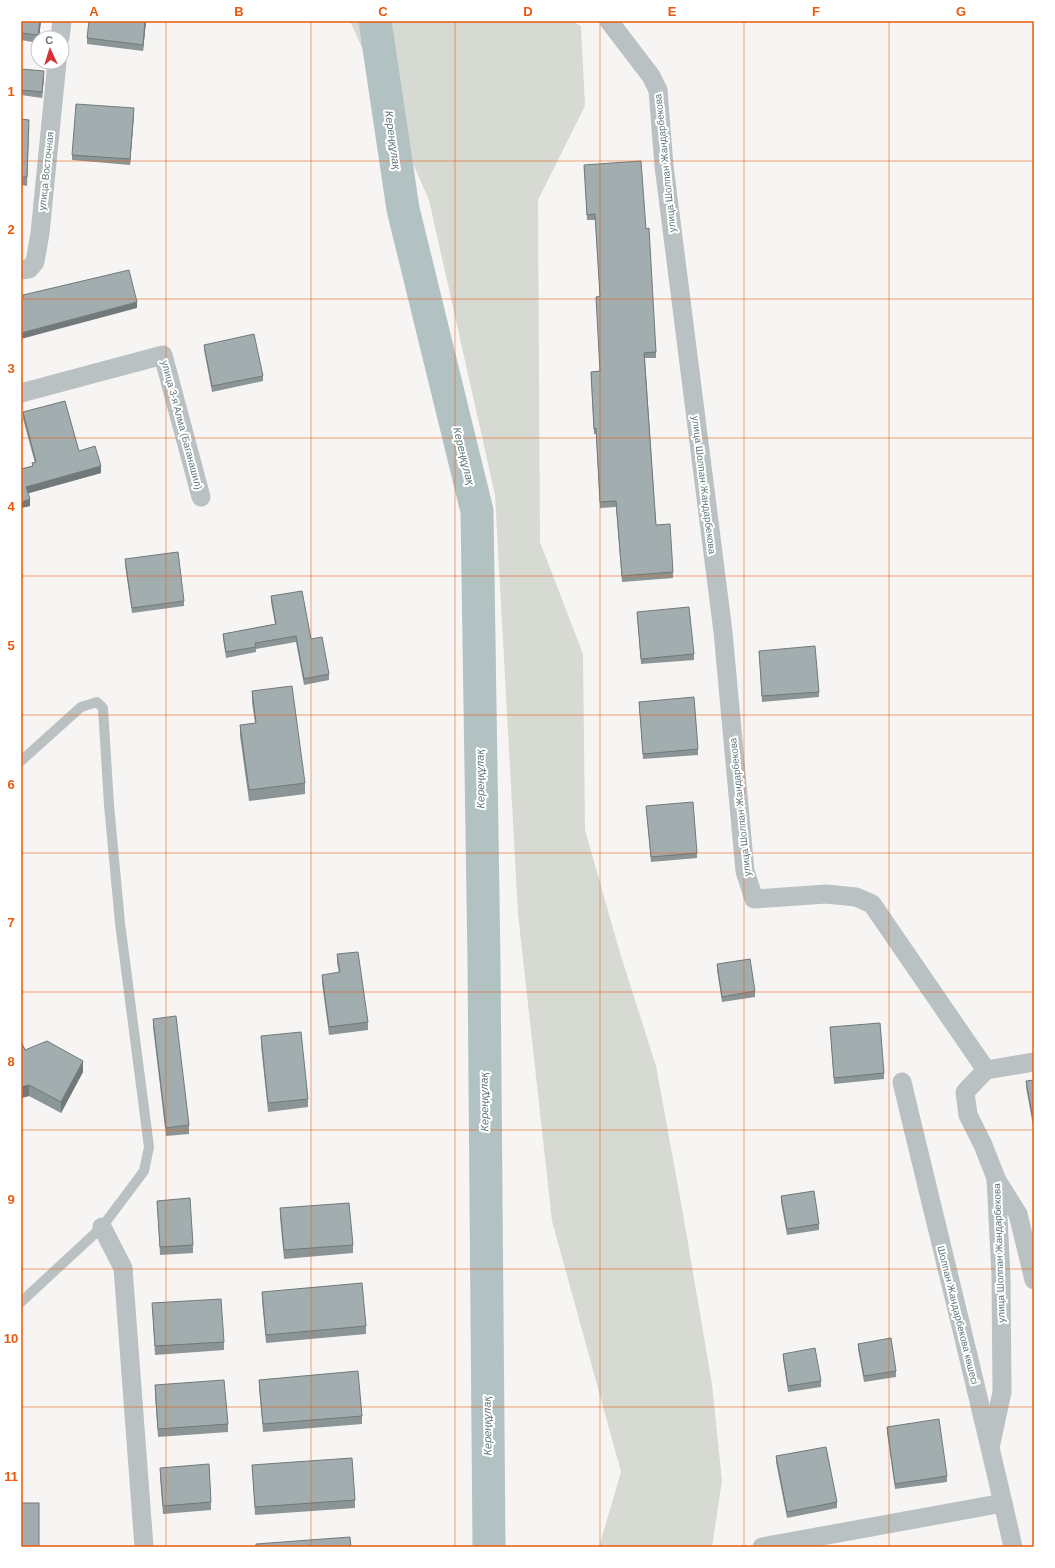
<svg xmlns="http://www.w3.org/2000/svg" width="1055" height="1568" font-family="Helvetica,sans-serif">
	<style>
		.green { fill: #d7dad2 }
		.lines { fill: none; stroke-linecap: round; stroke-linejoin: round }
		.river { stroke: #b2c2c2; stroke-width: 33 }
		.service { stroke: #bac1c2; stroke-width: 10 }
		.minor { stroke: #bac1c2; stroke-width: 19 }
		.wall { fill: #8b9596 }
		.shaded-wall { fill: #71797a }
		.building { fill: #a2adaf; stroke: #71797a }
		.grid { fill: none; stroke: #e8590c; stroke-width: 1; stroke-opacity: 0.55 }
		.labels { text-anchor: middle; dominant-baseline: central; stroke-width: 4; stroke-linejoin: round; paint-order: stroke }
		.street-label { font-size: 10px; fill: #63777b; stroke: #fff }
		.water-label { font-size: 11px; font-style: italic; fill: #5e7677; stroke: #fff }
		.neatline { fill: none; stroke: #e8590c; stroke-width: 1.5 }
		.grid-label { font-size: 13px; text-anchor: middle; font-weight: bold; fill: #e8590c }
	</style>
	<rect width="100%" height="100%" fill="#f6f5f3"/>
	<!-- green -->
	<path class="green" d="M 350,21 L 572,21 L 581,26 L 585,106 L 538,200 L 540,542 L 583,654 L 585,830 L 620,953 L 656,1066 L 682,1208 L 712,1384 L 722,1481 L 712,1547 L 599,1547 L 621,1472 L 552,1221 L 518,914 L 495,495 L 429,200 Z"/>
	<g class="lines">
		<!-- river -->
		<path class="river" d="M 375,21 L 403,209 L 477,511 L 484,962 L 489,1547"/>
		<!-- service -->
		<path class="service" d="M 21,761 L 81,707 L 97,702 L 103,708 L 109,805 L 120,923 L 149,1147 L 144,1171 L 102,1227 L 21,1302"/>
		<!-- minor -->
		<g class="minor">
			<path d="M 609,21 L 651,76 L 658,90 L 664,166 L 723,632 L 745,871 L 754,899 L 826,894 L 856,897 L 872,904 L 986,1070"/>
			<path d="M 60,38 L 62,21"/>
			<path d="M 21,270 L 29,269 L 35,262 L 40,233 L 57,62"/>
			<path d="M 21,393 L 163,355 L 201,497"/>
			<path d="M 986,1070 L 965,1092 L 968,1115 L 983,1145 L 996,1178 L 1001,1276 L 1002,1392 L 991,1443"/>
			<path d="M 986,1070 L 1034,1062"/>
			<path d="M 902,1082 C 939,1237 978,1392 1013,1547"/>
			<path d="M 996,1179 L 1018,1214 L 1034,1280"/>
			<path d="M 102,1227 L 123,1268 L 144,1547"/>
			<path d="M 762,1547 L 1003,1503"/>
		</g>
	</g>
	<!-- wall -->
	<g class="wall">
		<path d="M 21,21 L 41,21 L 38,43 L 21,40 Z"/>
		<path d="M 146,21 L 143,51 L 87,44 L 87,38 Z"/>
		<path d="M 21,69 L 44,77 L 42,98 L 21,95 Z"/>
		<path d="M 134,114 L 130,165 L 72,160 L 72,155 Z"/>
		<path d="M 21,119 L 29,128 L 27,186 L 21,185 Z"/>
		<path d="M 584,165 L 646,229 L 656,352 L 656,358 L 645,358 L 656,525 L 673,572 L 673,578 L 622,582 L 616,507 L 600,508 L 596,434 L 594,434 L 591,378 L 591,372 L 600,371 L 600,296 L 595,220 L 587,220 Z"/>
		<path d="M 204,345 L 263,376 L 263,381 L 212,392 L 204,350 Z"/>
		<path d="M 23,412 L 79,451 L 101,473 L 28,493 L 30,506 L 21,508 L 21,469 L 32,466 L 32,463 L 35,463 L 23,419 Z"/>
		<path d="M 125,559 L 184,601 L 184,606 L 132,613 L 125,565 Z"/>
		<path d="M 271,596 L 311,639 L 329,674 L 329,680 L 304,685 L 296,642 L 256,649 L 256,652 L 226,658 L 223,639 L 223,634 L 275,624 L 271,602 Z"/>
		<path d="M 637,612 L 694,654 L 694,660 L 641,664 Z"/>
		<path d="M 759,651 L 819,692 L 819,697 L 762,702 Z"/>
		<path d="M 252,691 L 305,783 L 305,794 L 249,801 L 240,736 L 240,725 L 255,723 L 252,702 Z"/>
		<path d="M 639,702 L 698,749 L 698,755 L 643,759 Z"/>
		<path d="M 646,806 L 697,853 L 697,858 L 651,862 Z"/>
		<path d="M 337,954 L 368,1022 L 368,1030 L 329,1035 L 322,983 L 322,975 L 339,973 L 337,963 Z"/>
		<path d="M 717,964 L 755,991 L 755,997 L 722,1002 L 717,970 Z"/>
		<path d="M 153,1019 L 189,1125 L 189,1134 L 166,1136 L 153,1027 Z"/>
		<path d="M 830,1027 L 884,1073 L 884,1079 L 834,1084 Z"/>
		<path d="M 261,1036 L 308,1099 L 308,1107 L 268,1112 L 261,1045 Z"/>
		<path d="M 21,1041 L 25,1050 L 83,1072 L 61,1113 L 29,1096 L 21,1098 Z"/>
		<path d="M 1034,1080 L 1034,1131 L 1026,1087 L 1026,1081 Z"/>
		<path d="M 781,1196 L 819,1224 L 819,1230 L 787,1235 L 781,1202 Z"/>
		<path d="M 157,1201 L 193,1245 L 193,1253 L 160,1255 Z"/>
		<path d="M 280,1208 L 353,1245 L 353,1253 L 284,1259 L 280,1217 Z"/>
		<path d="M 262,1292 L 366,1326 L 366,1334 L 266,1343 L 262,1300 Z"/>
		<path d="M 152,1303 L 224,1342 L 224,1350 L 155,1355 Z"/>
		<path d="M 858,1344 L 896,1371 L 896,1377 L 864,1382 L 858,1349 Z"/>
		<path d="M 783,1354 L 821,1381 L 821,1387 L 788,1392 L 783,1359 Z"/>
		<path d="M 259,1380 L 362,1416 L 362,1424 L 263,1432 L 259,1388 Z"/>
		<path d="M 155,1385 L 228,1424 L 228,1432 L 158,1437 L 155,1394 Z"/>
		<path d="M 887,1427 L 947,1476 L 947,1482 L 895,1489 L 887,1432 Z"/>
		<path d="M 776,1456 L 837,1502 L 837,1508 L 787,1518 L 776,1462 Z"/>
		<path d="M 252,1465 L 355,1500 L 355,1508 L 255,1515 Z"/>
		<path d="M 160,1468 L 211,1502 L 211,1510 L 163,1514 L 160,1476 Z"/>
	</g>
	<!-- shaded-wall -->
	<g class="shaded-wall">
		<path d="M 40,21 L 41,21 L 39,38 L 38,38 L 38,43 L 38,35 Z"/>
		<path d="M 145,21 L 146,21 L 143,51 L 143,45 Z"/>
		<path d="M 44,71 L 44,77 L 42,98 L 42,92 Z"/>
		<path d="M 134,108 L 134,114 L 130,165 L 130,159 Z"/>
		<path d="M 137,302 L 137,308 L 21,339 L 21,333 Z"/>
		<path d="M 101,466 L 101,473 L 26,494 L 26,487 Z"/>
		<path d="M 30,499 L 30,506 L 21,508 L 21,502 Z"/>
		<path d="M 83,1061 L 83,1072 L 61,1113 L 61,1102 Z"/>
		<path d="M 29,1085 L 29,1096 L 21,1098 L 21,1087 Z"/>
	</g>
	<!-- building -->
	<g class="building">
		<path d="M 21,21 L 40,21 L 38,35 L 21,33 Z"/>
		<path d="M 89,21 L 145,21 L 143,45 L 87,38 Z"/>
		<path d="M 21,69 L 44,71 L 42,92 L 21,90 Z"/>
		<path d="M 76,104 L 134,108 L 130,159 L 72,155 Z"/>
		<path d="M 21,119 L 29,120 L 27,177 L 21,177 Z"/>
		<path d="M 641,161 L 646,229 L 649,228 L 656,352 L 644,353 L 656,525 L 670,524 L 673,572 L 622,576 L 616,501 L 600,502 L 596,428 L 594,429 L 591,372 L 600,371 L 596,297 L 600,296 L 595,214 L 587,215 L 584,165 Z"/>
		<path d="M 129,270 L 137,302 L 21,333 L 21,298 L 24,297 L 23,295 Z"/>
		<path d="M 254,334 L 263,376 L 212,386 L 204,345 Z"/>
		<path d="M 65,401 L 79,451 L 95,446 L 101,466 L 26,487 L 30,499 L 21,502 L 21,469 L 33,466 L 32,463 L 36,462 L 23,412 Z"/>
		<path d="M 178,552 L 184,601 L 132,608 L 125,559 Z"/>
		<path d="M 302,591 L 311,639 L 322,637 L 329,674 L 304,679 L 296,636 L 255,643 L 256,647 L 226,652 L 223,634 L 276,624 L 271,596 Z"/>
		<path d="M 689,607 L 694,654 L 641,659 L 637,612 Z"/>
		<path d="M 815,646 L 819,692 L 762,696 L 759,651 Z"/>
		<path d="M 292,686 L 305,783 L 249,790 L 240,725 L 256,723 L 252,691 Z"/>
		<path d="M 694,697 L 698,749 L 643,754 L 639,702 Z"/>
		<path d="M 693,802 L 697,853 L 651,857 L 646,806 Z"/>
		<path d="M 358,952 L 368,1022 L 329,1027 L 322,975 L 340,972 L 337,954 Z"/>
		<path d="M 750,959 L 755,991 L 722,997 L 717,964 Z"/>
		<path d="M 176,1016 L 189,1125 L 166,1128 L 153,1019 Z"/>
		<path d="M 880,1023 L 884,1073 L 834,1078 L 830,1027 Z"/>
		<path d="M 301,1032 L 308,1099 L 268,1103 L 261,1036 Z"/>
		<path d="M 21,1041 L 25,1050 L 47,1041 L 83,1061 L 61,1102 L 29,1085 L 21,1087 Z"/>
		<path d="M 1034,1080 L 1034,1125 L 1026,1081 Z"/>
		<path d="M 814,1191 L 819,1224 L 787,1229 L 781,1196 Z"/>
		<path d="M 190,1198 L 193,1245 L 160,1247 L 157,1201 Z"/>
		<path d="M 349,1203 L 353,1245 L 284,1250 L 280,1208 Z"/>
		<path d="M 362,1283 L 366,1326 L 266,1335 L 262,1292 Z"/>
		<path d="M 221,1299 L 224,1342 L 155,1346 L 152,1303 Z"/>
		<path d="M 891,1338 L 896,1371 L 864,1376 L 858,1344 Z"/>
		<path d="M 815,1348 L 821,1381 L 788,1386 L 783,1354 Z"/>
		<path d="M 358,1371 L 362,1416 L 263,1424 L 259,1380 Z"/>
		<path d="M 224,1380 L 228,1424 L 158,1429 L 155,1385 Z"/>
		<path d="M 939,1419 L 947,1476 L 895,1484 L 887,1427 Z"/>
		<path d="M 826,1447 L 837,1502 L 787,1512 L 776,1456 Z"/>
		<path d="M 352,1458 L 355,1500 L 255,1507 L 252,1465 Z"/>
		<path d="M 209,1464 L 211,1502 L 163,1506 L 160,1468 Z"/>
		<rect x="21" y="1503" width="18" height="44"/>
		<path d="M 350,1537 L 351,1547 L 256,1547 L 256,1544 Z"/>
	</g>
	<!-- grid -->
	<path class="grid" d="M 166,21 L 166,1547M 311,21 L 311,1547M 455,21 L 455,1547M 600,21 L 600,1547M 744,21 L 744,1547M 889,21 L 889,1547M 21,161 L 1034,161M 21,299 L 1034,299M 21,438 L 1034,438M 21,576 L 1034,576M 21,715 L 1034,715M 21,853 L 1034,853M 21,992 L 1034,992M 21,1130 L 1034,1130M 21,1269 L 1034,1269M 21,1407 L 1034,1407"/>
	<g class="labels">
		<!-- street labels -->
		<g class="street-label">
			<text transform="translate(665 163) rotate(-96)">улица Шолпан Жандарбекова</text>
			<text transform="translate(46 171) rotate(-84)">улица Восточная</text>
			<text transform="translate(182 425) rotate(75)">улица 3-я Алма (Баганашил)</text>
			<text transform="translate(704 485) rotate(83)">улица Шолпан Жандарбекова</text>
			<text transform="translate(740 807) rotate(-96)">улица Шолпан Жандарбекова</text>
			<text transform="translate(999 1253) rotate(-92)">улица Шолпан Жандарбекова</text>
			<text transform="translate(958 1315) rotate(76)">Шолпан Жандарбекова көшесі</text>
		</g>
		<!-- water labels -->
		<g class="water-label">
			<text transform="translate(393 140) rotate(82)">Кереңқұлақ</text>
			<text transform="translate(464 456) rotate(76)">Кереңқұлақ</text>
			<text transform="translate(480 779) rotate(-91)">Кереңқұлақ</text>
			<text transform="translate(484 1102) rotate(-91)">Кереңқұлақ</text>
			<text transform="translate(487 1426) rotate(-91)">Кереңқұлақ</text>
		</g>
	</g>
	<!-- border -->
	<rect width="1055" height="1568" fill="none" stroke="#ffffff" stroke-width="44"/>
	<!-- north arrow -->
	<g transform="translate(50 50) rotate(356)"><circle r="19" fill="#ffffff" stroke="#c1c9ca"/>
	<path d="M0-3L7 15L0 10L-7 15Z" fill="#d53436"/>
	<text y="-6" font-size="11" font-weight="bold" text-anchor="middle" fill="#63777b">С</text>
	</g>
	<rect x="22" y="22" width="1011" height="1524" class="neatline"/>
	<g class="grid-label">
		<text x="94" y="16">A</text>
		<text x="239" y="16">B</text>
		<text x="383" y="16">C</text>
		<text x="528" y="16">D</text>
		<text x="672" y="16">E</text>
		<text x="816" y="16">F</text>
		<text x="961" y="16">G</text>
		<text x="11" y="96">1</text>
		<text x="11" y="234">2</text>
		<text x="11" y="373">3</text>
		<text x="11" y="511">4</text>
		<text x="11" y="650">5</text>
		<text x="11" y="789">6</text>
		<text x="11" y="927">7</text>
		<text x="11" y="1066">8</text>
		<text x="11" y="1204">9</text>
		<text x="11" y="1343">10</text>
		<text x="11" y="1481">11</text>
	</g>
</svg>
